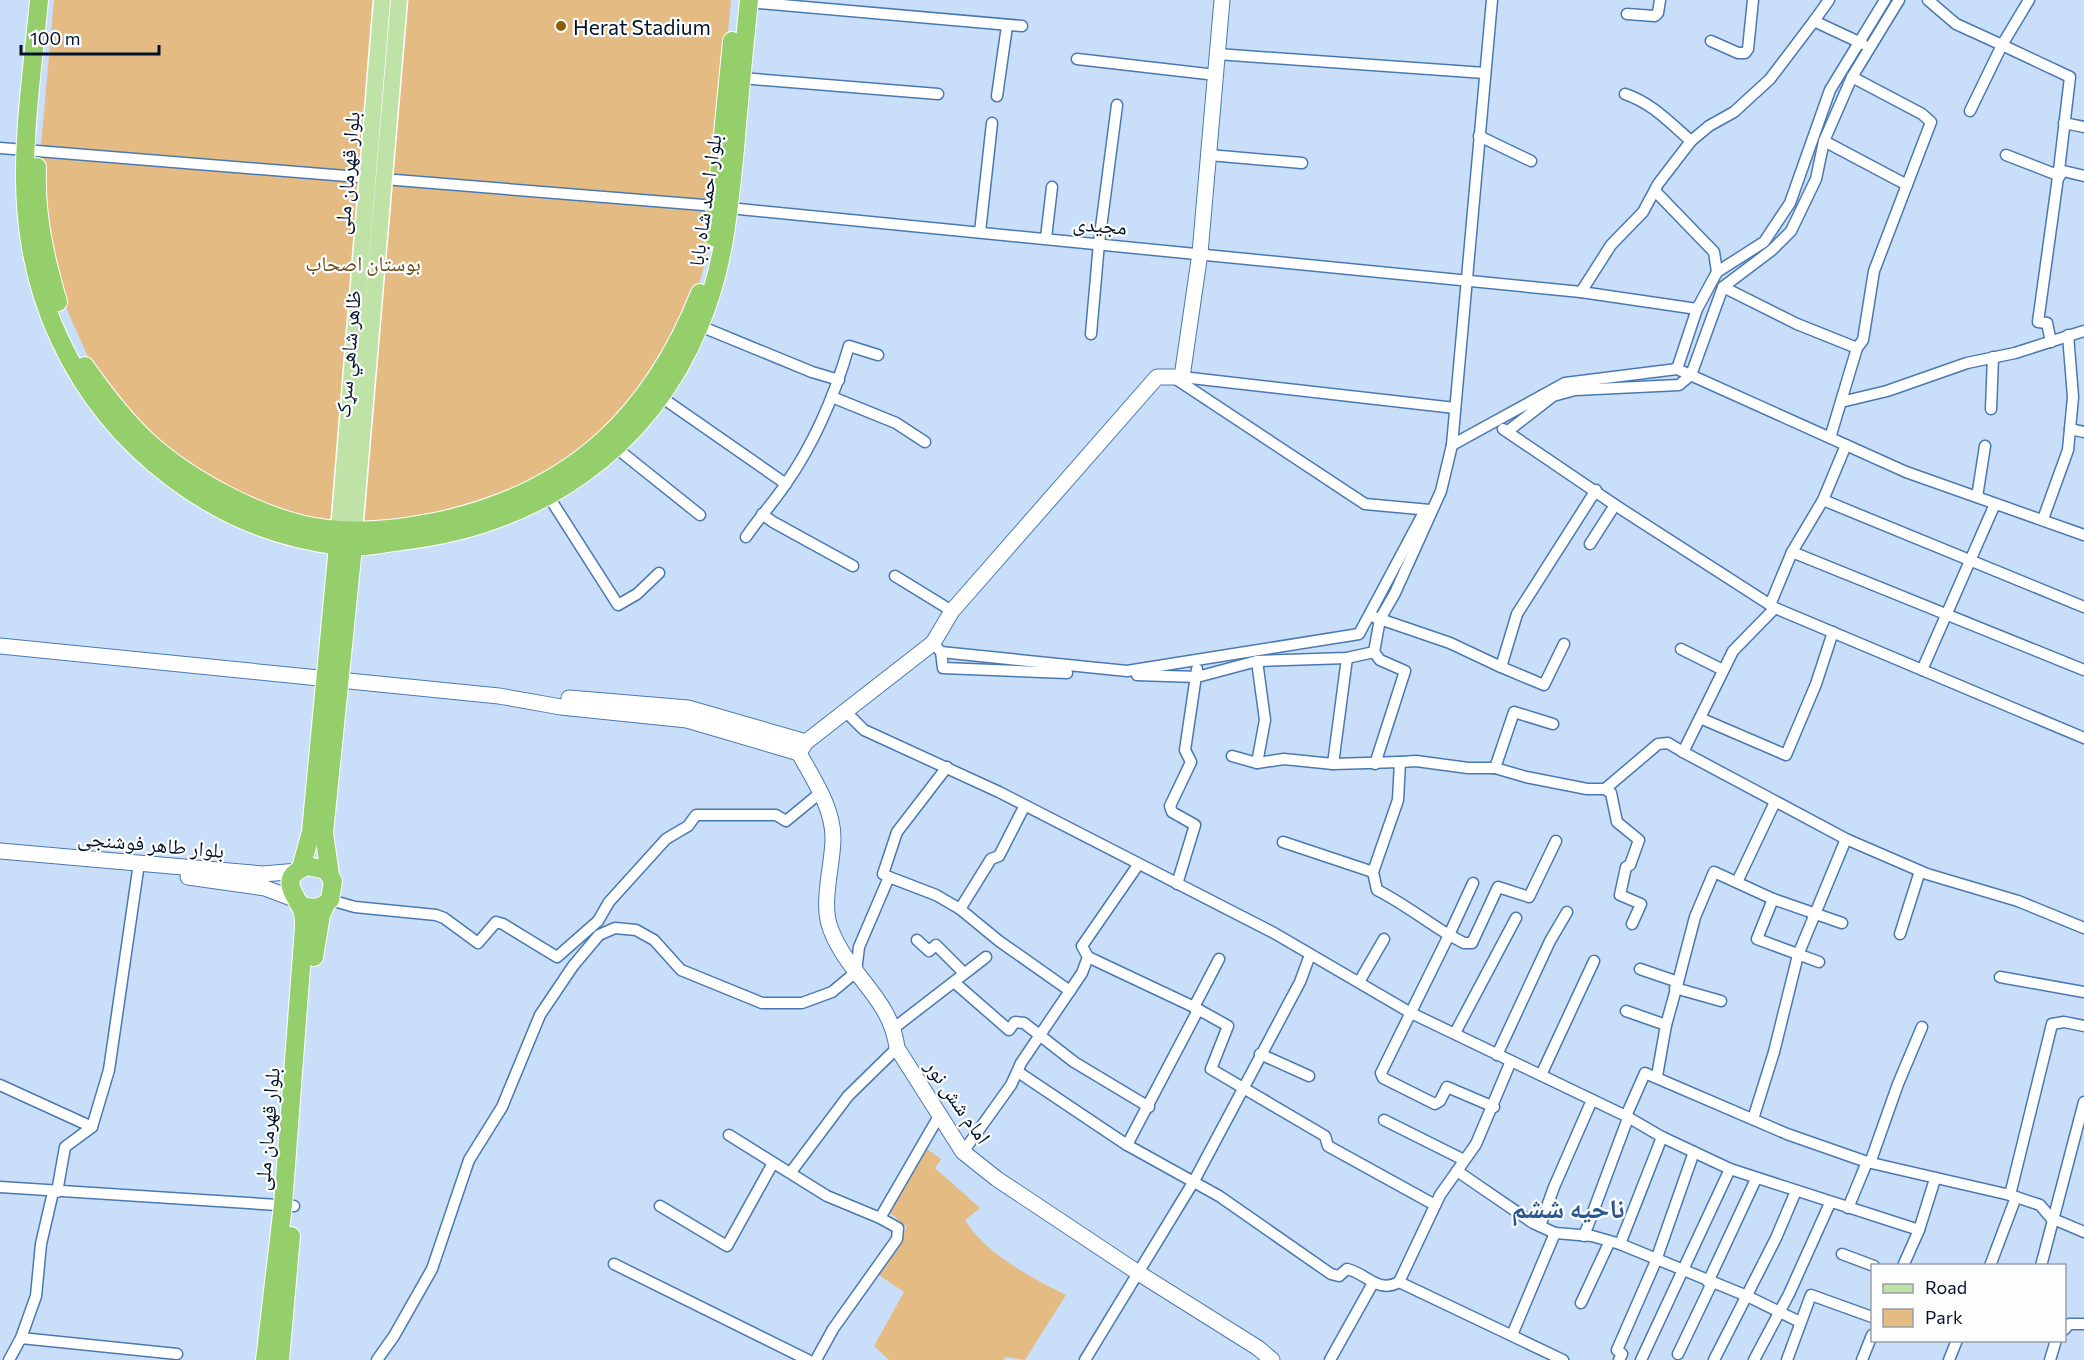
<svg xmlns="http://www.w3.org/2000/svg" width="2084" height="1360" font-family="Commissioner,'Noto Naskh Arabic',sans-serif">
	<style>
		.green { fill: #e5bb84 }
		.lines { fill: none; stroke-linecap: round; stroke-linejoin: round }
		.street-casing { stroke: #4979b3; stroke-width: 13 }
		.secondary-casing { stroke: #4979b3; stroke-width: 17 }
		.primary-casing { stroke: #fff; stroke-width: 19 }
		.highway-casing { stroke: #fff; stroke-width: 20 }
		.street { stroke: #fff; stroke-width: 10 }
		.secondary { stroke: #fff; stroke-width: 15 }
		.primary { stroke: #bfe2a6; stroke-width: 16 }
		.highway { stroke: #95cf6b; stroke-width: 18 }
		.poi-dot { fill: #8e5e07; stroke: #fdfdfd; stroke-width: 2 }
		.labels { text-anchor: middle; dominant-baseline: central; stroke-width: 4.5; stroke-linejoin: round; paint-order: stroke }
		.poi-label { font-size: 21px; fill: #021329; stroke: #fdfdfd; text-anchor: start }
		.street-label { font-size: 21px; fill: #021329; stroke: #fdfdfd }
		.park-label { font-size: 21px; fill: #684816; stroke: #fdfdfd }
		.district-label { font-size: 27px; font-weight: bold; fill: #27578e; stroke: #fdfdfd }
	</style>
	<rect width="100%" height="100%" fill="#c9def8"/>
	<!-- green -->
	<g class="green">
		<path d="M 54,0 L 731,0 L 707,256 L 696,295 L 682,329 L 597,442 L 485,505 L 367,525 L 331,524 L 286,512 L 230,489 L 184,462 L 147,430 L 90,361 L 68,312 L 50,256 L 41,208 L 40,157 Z"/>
		<path d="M 927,1149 L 941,1159 L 935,1168 L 980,1208 L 965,1220 C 984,1253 1032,1278 1066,1295 L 1025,1360 L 1006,1357 L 1003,1360 L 889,1360 L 874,1346 L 904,1292 L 879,1275 L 907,1227 L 890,1213 Z"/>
	</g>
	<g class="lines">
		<!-- street casing -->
		<g class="street-casing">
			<g id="street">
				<path d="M 1829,0 L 1814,21 L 1863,44"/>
				<path d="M 1928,0 L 1956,24 L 2002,45 L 2029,0"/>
				<path d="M 748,2 L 1022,26"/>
				<path d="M 1627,14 L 1655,16 L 1658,13 L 1660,0"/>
				<path d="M 1711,41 L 1738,53 L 1745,53 L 1748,49 L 1753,0"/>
				<path d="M 1217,54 L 1485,73"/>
				<path d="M 1077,59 L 1216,75"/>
				<path d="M 741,78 L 938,94"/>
				<path d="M 1625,94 C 1652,103 1670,123 1691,141"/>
				<path d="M 997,96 L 1007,26"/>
				<path d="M 1970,111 L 2002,45 L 2070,77 L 2059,170"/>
				<path d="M 2064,123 L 2084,127"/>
				<path d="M 1479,136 L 1531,161"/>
				<path d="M 1824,141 L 1907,185"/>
				<path d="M 0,148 L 716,206"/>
				<path d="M 1209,155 L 1302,163"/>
				<path d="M 2006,155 L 2060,176"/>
				<path d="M 1655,191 L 1714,252 L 1717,272"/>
				<path d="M 729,208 L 1581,292 L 1697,309"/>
				<path d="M 980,232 L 992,123"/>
				<path d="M 1046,238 L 1052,187"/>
				<path d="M 1723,287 L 1797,324 L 1857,348 L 1863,340 L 1874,271 L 1931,122 L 1922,114 L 1852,77"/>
				<path d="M 1581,292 L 1611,245 L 1643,212 L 1658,184 L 1691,141 L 1709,126 L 1734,112 L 1770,79 L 1814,21"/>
				<path d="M 700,326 L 812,372 L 839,380"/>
				<path d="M 1091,334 L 1099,243 L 1117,105"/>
				<path d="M 2051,342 L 2047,323 L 2038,322 L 2059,170 L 2084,176"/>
				<path d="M 1677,369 L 1697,309 L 1717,272 L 1764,242 L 1790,203 L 1830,90 L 1885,0"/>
				<path d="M 1182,377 L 1455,408"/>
				<path d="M 1176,379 L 1365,504 L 1430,510"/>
				<path d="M 661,397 L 786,484"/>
				<path d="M 832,397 L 896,423 L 925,442"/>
				<path d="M 1841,402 L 1887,391 L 1967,363 L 2015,353 L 2084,331"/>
				<path d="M 1991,409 L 1993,357"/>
				<path d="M 1503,429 L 1615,505 L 1775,608 L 1733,651 L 1683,752 L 1668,743 L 1658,744 L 1605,789"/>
				<path d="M 2070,429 L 2084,432"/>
				<path d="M 1508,431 L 1553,396 L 1575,390 L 1679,385 L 1691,375 L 1723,287 L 1772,250 L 1791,231 L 1816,179 L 1824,141 L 1852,77 L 1899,0"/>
				<path d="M 1830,438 L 1857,348"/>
				<path d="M 1452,445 L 1565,383 L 1677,369 L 1906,472 L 2084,535"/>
				<path d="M 615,447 L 700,515"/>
				<path d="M 549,497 L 618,605 L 637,594 L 659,573"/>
				<path d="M 1977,497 L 1985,446"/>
				<path d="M 1823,500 L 2084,607"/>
				<path d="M 762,514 L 773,522 L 853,566"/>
				<path d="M 2043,519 L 2068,450 L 2073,397 L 2068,335"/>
				<path d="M 746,537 C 758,519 773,503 785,485 C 814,444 835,394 849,346 L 878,355"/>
				<path d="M 1590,544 L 1615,505"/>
				<path d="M 1792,552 L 2084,670"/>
				<path d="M 895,576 L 952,611"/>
				<path d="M 1770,605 L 1792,552 L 1823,500 L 1846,445"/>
				<path d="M 1775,608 L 2084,738"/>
				<path d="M 1374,617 L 1450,643 L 1501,667"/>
				<path d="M 933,643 L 941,652 L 1127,671 L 1359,634 L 1424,512"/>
				<path d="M 1564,644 L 1544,685 L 1501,667 L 1517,614 L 1596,490"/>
				<path d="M 1681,649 L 1723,670"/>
				<path d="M 941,652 L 943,668 L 1067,673"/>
				<path d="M 1922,670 L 1995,504"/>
				<path d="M 1137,675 L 1197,677 L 1257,661 L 1347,658 L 1374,652"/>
				<path d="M 845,711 L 864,730 L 999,792 L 1274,933 L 1411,1013 L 1626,1116 L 1645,1073 L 1787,1134 L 1867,1162 L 2010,1195 L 2040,1205 L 2051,1218 L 2084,1232"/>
				<path d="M 1700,718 L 1786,755 L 1816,684 L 1833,632"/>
				<path d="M 1683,752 L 1846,839 L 1927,874 L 2018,901 L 2084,928"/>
				<path d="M 1232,756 L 1257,763 L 1284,759 L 1333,764 L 1347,658"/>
				<path d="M 1400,762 L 1416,761 L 1468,768 L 1495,768 L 1526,777 L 1587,789 L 1605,789 L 1611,793 L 1617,822 L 1639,840 L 1630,865 L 1626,867 L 1620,895 L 1641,904 L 1632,924"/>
				<path d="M 1257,763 L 1265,720 L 1257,661"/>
				<path d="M 1333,764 L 1400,762 L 1398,800 L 1373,872 L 1377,890 C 1403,903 1424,920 1449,935 L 1473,883"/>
				<path d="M 1375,764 L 1405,671 L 1380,660 L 1374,652 L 1380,619 L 1395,593 L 1441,491 L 1452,445 L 1492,0"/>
				<path d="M 1495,768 L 1514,712 L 1553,724"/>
				<path d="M 1283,842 L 1373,872"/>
				<path d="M 889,877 L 936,895 L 960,909 L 999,941 L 1070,991"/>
				<path d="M 1737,882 L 1775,802"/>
				<path d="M 1177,884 L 1195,825 L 1172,812 L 1170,806 L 1191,762 L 1185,750 L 1197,669"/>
				<path d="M 1773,899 L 1757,939 L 1819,962"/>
				<path d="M 330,900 L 355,907 L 436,915 L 444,918 L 478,943 L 496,922 L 503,924 L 557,957 L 598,921 L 609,902 L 666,839 L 688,826 L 696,815 L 776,815 L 786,821 L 820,793"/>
				<path d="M 960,909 L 991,859 L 999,856 L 1024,807"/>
				<path d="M 1900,934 L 1920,871"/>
				<path d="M 917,940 L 929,951 L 936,945 L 964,973"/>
				<path d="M 1088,957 L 1194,1007 L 1228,1026 L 1211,1069 L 1325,1136 L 1328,1146 L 1435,1205"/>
				<path d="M 1640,969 L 1678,982 L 1666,1025"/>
				<path d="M 2000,977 L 2084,992"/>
				<path d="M 1359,982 L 1384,939"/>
				<path d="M 1678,982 L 1695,917 L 1714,872 L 1773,899 L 1842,923"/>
				<path d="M 955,983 L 1009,1030 L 1015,1022 L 1024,1023 L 1074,1062 L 1149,1107"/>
				<path d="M 1675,988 L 1721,1001"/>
				<path d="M 1626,1011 L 1666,1025 L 1657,1076"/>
				<path d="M 894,1028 L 986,957"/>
				<path d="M 1455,1033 L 1516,918"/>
				<path d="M 1260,1054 L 1309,1076"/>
				<path d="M 1497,1055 L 1550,941 L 1567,912"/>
				<path d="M 1511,1061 L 1476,1144 L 1457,1171 L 1533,1223 L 1555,1233 L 1592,1236 L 1620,1244 L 1747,1296 L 1800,1322"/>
				<path d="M 1018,1072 L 1127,1145 L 1219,1196 L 1331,1274 L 1339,1276 L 1347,1269 C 1366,1273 1378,1294 1399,1282 L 1563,1360"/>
				<path d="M 1541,1075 L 1594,961"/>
				<path d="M 0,1085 L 92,1127"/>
				<path d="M 1494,1107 L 1447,1087 L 1440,1101 L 1435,1104 L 1383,1078 L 1381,1073 L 1449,935 L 1464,943 L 1472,943 L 1498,887 L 1529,897 L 1556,841"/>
				<path d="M 1626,1116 L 1662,1137 L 1730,1169 L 1919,1230"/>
				<path d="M 1753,1119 L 1774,1052 L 1798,955 L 1846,839"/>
				<path d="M 1384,1120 L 1464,1160"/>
				<path d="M 729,1135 L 827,1196 L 880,1218"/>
				<path d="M 1127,1145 L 1197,1012 L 1194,1007 L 1219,959"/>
				<path d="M 963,1152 L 1011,1085 L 1021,1063 L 1082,973 L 1088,957 L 1082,946 L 1138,865"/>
				<path d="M 1870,1163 L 1898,1084 L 1922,1027"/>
				<path d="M 791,1172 L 848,1096 L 897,1048"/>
				<path d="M 0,1187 L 294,1206"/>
				<path d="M 57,1192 L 65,1147 L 92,1127 L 109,1070 L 138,870"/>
				<path d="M 2010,1195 L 2052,1024 L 2064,1022 L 2084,1026"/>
				<path d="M 660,1206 L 727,1246 L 773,1163"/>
				<path d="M 1848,1208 L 1867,1162"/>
				<path d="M 1540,1226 L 1554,1187 L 1592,1100"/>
				<path d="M 1584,1236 L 1628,1118"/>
				<path d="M 1620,1244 L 1662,1137"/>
				<path d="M 1842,1254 L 1874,1266"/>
				<path d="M 614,1264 L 808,1360"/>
				<path d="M 1903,1266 L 1919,1230 L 1935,1179"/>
				<path d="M 1990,1266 L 2016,1197"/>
				<path d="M 2041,1266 L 2084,1102"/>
				<path d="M 1399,1282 L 1440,1195 L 1457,1171"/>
				<path d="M 1581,1303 L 1609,1243"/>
				<path d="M 2064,1330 L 2069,1324 L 2084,1324"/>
				<path d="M 1512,1335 L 1555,1233"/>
				<path d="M 21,1338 L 177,1354"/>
				<path d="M 1678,1354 L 1711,1285 L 1708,1282 L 1756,1179"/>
				<path d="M 9,1360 L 21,1338 L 36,1296 L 41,1244 L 53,1192"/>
				<path d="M 377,1360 L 394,1336 L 432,1269 L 469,1160 L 502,1107 L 540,1015 L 573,966 L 599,935 L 615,928 L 636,930 L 654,940 L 681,970 L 762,1003 L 802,1003 L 832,992 L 856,972 L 859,947 L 889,877 L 883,874 L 897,832 L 947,767"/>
				<path d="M 816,1360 L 833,1329 L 897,1239 L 898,1228 L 880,1218 L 939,1116"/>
				<path d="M 1085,1360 L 1194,1181 L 1300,982 L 1310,955"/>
				<path d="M 1330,1360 L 1373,1283"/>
				<path d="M 1619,1360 L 1622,1354 L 1617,1350 L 1655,1263 L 1694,1152"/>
				<path d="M 1641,1360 L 1730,1169"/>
				<path d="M 1714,1360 L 1776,1238 L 1796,1191"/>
				<path d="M 1754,1360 L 1789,1294 L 1830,1203"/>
				<path d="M 1787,1360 L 1811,1295 L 1872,1317"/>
				<path d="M 1862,1360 L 1872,1335"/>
				<path d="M 1949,1360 L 1957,1340"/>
				<path d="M 2050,1360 L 2056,1340"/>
			</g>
		</g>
		<!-- secondary casing -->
		<g class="secondary-casing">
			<g id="secondary">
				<path d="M 1222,0 L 1200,253 L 1182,377 L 1157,377 L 952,611 L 933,643 L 806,742 L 799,753 C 813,779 833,807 833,838 C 833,865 820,904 831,930 C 848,975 891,998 897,1048 L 963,1152 L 997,1179 L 1140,1274 L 1258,1348 L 1272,1360"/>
				<path d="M 0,646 L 499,696 L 561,707 L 687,720 L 799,753"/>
				<path d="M 569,698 L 688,708 L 806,742"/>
				<path d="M 0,851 L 263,874 L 298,871"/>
				<path d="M 188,877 L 265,888 L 294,899"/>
			</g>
		</g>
		<!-- primary casing -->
		<g class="primary-casing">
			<g id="primary">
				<path d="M 339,530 L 382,0"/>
				<path d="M 354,532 L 399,0"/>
			</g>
		</g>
		<!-- highway casing -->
		<g class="highway-casing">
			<g id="highway">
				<path d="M 39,0 C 28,120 6,224 59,338 C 110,449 218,533 342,546 C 361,548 382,544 401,541 C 535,526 648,452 700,324 C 724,268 729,209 735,149 C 739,99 744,50 749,0"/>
				<path d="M 37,167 C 35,214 45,258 58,302"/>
				<path d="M 713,237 L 732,41"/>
				<path d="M 85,366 C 103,392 123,418 146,440 C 189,480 267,522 327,529 C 365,534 406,528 444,520 C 573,490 651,416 700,293"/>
				<path d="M 301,868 L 311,832 L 339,535"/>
				<path d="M 330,875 L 324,833 L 354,537"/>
				<path d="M 314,957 L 321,915 L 326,904"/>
				<path d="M 265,1360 L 283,1205 L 304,928 C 304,924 304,918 303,913 C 298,895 275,879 307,866 L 326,870 L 333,881 L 330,900 C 320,910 309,910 298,903"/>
				<path d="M 280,1360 L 291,1236"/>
			</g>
		</g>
		<!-- street -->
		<use href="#street" class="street"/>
		<!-- secondary -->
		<use href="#secondary" class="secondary"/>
		<!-- primary -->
		<use href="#primary" class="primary"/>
		<!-- highway -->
		<use href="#highway" class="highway"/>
	</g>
	<!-- markers -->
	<circle class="poi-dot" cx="561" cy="26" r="6"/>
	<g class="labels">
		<!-- poi labels -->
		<g class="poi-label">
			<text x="573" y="26">Herat Stadium</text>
		</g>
		<!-- street labels -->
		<g class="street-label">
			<text transform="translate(346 173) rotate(-85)">بلوار قهرمان ملی</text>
			<text transform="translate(704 200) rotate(-82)">بلوار احمد شاه بابا</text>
			<text transform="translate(1100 224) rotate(5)">مجیدی</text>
			<text transform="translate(347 354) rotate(-85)">ظاهر شاهي سړک</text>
			<text transform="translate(151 843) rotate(5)">بلوار طاهر فوشنجی</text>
			<text transform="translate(959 1101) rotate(55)">امام شش نور</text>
			<text transform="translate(266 1129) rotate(-85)">بلوار قهرمان ملی</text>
		</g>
		<!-- park labels -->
		<g class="park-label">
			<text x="363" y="262">بوستان اصحاب</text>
		</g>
		<!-- district labels -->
		<g class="district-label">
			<text x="1568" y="1207">ناحیه ششم</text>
		</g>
	</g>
	<!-- legend -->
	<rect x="1871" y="1264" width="195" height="78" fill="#fdfdfd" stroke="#999fa8" stroke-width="1.5"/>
	<rect x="1883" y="1284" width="30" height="9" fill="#bfe2a6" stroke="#999fa8" stroke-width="1.5"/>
	<text x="1925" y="1294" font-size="18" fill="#021329">Road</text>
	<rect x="1883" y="1309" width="30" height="18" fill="#e5bb84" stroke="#999fa8" stroke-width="1.5"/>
	<text x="1925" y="1324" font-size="18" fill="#021329">Park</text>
	<!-- scale -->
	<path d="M21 45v9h138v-9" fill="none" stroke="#021329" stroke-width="3"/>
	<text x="30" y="45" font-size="18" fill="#021329" stroke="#fdfdfd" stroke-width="4.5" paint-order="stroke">100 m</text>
</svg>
